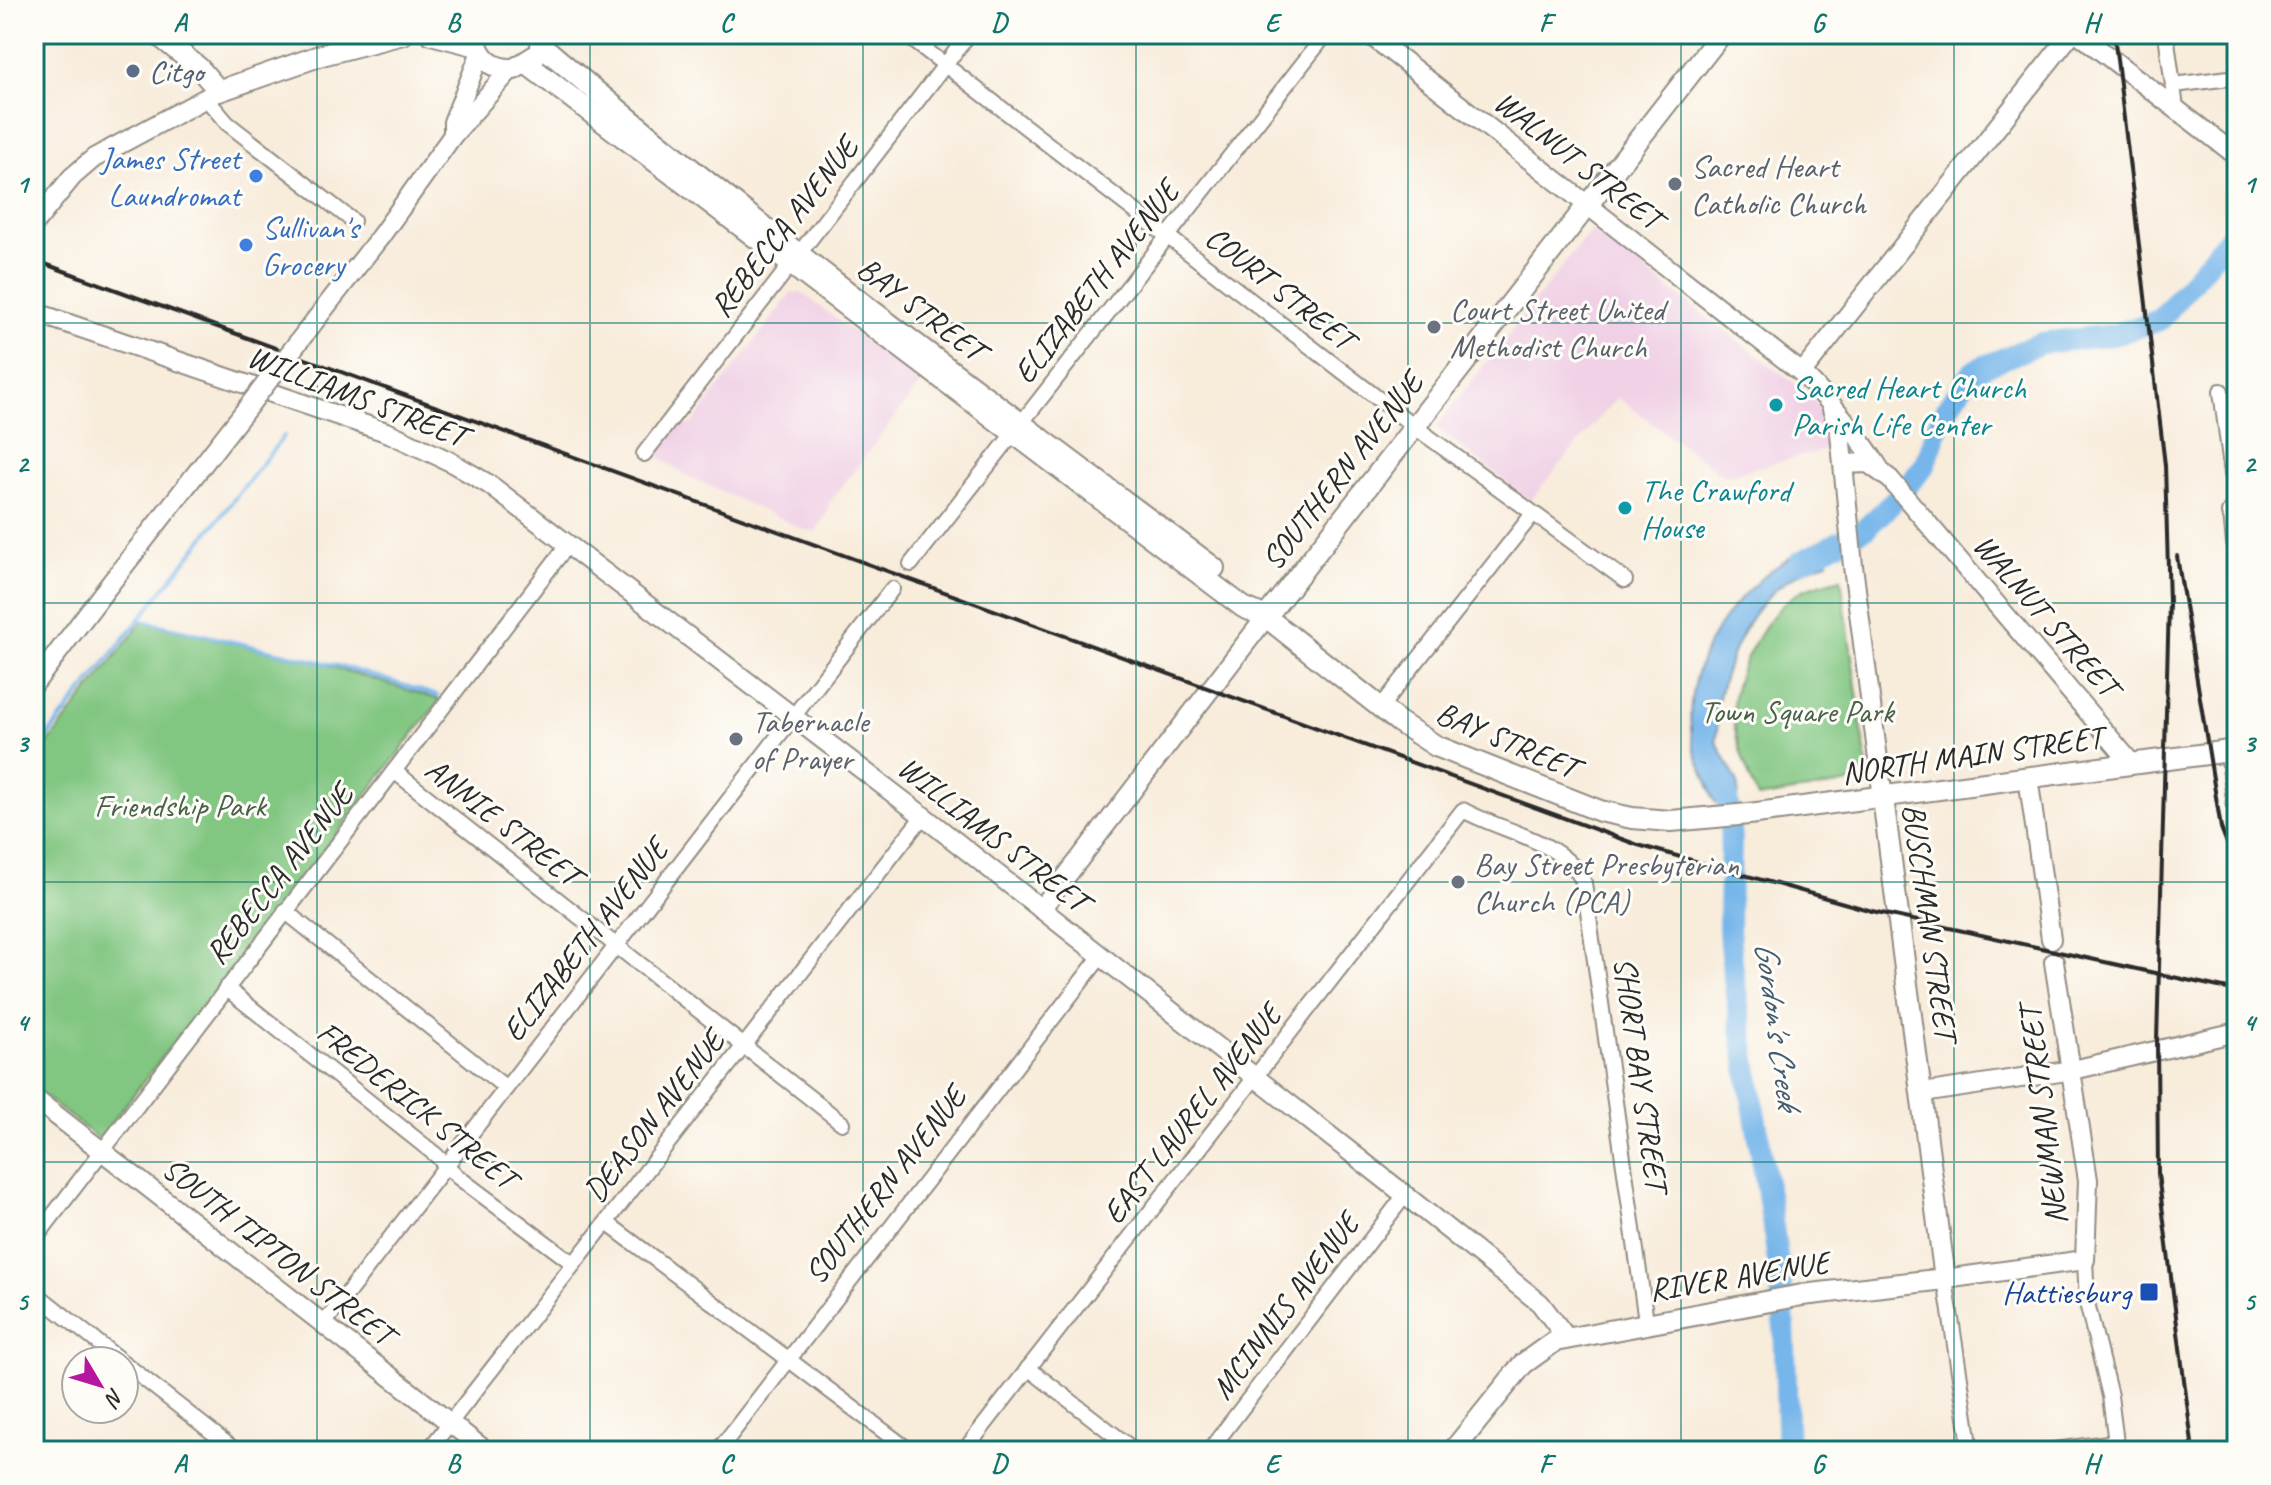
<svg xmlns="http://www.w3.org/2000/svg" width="2271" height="1485" font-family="Caveat,sans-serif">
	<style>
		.built { fill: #f0d0e5 }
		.green { fill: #81c681; stroke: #567856; stroke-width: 2 }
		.water { fill: #76b6ea; stroke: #50708a; stroke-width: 2 }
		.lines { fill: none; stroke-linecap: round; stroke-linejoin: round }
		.stream { stroke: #76b6ea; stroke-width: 4 }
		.river { stroke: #76b6ea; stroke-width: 22 }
		.minor-casing { stroke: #928c83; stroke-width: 18 }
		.tertiary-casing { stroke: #928c83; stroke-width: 22 }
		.secondary-casing { stroke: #928c83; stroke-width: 24 }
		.minor { stroke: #fff; stroke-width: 14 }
		.tertiary { stroke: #fff; stroke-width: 18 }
		.secondary { stroke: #fff; stroke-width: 20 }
		.rail { stroke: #2b2b2b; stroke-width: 4 }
		.tertiary-bridge-casing { stroke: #928c83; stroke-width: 22; stroke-linecap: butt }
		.tertiary-bridge { stroke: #fff; stroke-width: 18 }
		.grid { fill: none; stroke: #0f766e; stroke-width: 2; stroke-opacity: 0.55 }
		.service-dot { fill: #5c6f8a; stroke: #fdfcf7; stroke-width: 3 }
		.shop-dot { fill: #3f7fe0; stroke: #fdfcf7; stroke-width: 3 }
		.worship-dot { fill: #6b7280; stroke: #fdfcf7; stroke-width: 3 }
		.culture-dot { fill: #0f9aa8; stroke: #fdfcf7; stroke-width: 3 }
		.transit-dot { fill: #1a4fb4; stroke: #fdfcf7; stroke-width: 3 }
		.labels { text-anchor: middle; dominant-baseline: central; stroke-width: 6; stroke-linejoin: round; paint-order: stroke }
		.service-label { font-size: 32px; fill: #4e5e75; stroke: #fdfcf7; text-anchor: start }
		.shop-label { font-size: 32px; fill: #366cbe; stroke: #fdfcf7; text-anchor: end }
		.street-label { font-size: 32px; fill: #2b2b2b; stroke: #fdfcf7 }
		.worship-label { font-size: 32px; fill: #5b616d; stroke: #fdfcf7; text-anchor: start }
		.culture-label { font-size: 32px; fill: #0d838f; stroke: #fdfcf7; text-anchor: start }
		.park-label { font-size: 32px; fill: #496149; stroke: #fdfcf7 }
		.transit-label { font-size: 32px; fill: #164399; stroke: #fdfcf7; text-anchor: end }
		.water-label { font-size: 34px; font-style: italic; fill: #455c6e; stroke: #fdfcf7 }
		.neatline { fill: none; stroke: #0f766e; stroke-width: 3 }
		.grid-label { font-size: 26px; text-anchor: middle; font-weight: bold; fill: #0f766e }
	</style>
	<rect width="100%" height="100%" fill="#fdfcf7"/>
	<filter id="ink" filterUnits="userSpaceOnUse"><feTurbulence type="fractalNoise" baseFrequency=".0125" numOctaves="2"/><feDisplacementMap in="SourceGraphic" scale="16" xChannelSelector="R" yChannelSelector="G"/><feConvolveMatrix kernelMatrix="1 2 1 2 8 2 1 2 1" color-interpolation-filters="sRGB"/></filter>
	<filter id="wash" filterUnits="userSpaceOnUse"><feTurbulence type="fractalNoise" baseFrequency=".006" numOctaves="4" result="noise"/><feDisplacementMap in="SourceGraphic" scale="32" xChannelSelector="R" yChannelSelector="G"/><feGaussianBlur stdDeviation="1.8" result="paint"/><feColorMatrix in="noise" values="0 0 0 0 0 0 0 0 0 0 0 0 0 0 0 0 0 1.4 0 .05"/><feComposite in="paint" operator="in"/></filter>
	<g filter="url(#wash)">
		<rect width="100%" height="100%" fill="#f8ecdb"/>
		<!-- built -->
		<g class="built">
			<path d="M 1591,230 L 1794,383 L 1817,404 L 1833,448 L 1724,476 L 1617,397 L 1530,501 L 1436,427 Z"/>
			<path d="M 801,292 L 920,384 L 828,505 L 829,510 L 816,531 L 805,530 L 685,475 L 651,451 L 668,428 L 692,424 L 791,293 Z"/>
		</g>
		<!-- green -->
		<g class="green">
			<path d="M 1841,578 L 1869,780 L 1758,798 C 1747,770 1733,739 1733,708 C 1733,671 1768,611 1799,592 C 1811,585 1828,582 1841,578 Z"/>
			<path d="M 142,622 L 324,664 L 440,700 L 99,1139 L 34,1089 L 34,761 Z"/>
		</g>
		<!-- water -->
		<path class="water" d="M 1823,542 L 1828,562 C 1760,579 1731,643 1717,705 C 1714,717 1720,729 1716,741 L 1738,783 L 1737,800 L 1716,803 C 1712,799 1710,787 1706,778 C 1656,685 1734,574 1823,542 Z"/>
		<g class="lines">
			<!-- stream -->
			<g class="stream">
				<path d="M 138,620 L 347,668 L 438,696"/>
				<path d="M 34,753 L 284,436"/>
			</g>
			<!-- river -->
			<g class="river">
				<path d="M 1800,562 L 1866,528 L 1889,506 L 1925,465 L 1941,417 L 1973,371 L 2041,343 L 2113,335 L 2160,320 L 2237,227"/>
				<path d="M 1718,774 C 1741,815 1725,895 1730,943 C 1741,1050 1764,1156 1778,1262 C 1787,1324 1785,1389 1788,1451"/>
			</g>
		</g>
	</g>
	<g filter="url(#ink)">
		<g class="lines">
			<!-- minor casing -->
			<g class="minor-casing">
				<g id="minor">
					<path d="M 905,34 L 1415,427 L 1625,580"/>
					<path d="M 2166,34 L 2176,108"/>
					<path d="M 2174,85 L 2237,77"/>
					<path d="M 205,97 L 227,123 L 353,221"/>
					<path d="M 2221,391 L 2235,497 L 2231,513 L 2237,574"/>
					<path d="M 644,454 L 969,34"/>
					<path d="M 911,564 L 1326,34"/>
					<path d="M 1380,708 L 1532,515"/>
					<path d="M 2228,751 L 2237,824"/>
					<path d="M 394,771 L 842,1123"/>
					<path d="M 285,911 L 506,1088"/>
					<path d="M 226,988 L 436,1155 L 458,1177 L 574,1264"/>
					<path d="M 607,1223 L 910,1451"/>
					<path d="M 34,1240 L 569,543"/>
					<path d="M 2085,1260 L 2087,1303 L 2110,1396 L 2117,1451"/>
					<path d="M 1945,1279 L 1971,1451"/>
					<path d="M 34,1292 L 121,1361"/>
					<path d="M 323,1325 L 892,589"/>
					<path d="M 124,1363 L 236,1451"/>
					<path d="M 1028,1368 L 1135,1451"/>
					<path d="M 428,1451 L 923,816"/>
					<path d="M 718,1451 L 1101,956"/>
					<path d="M 964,1451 L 1463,810 C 1502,832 1564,840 1584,883 L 1646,1321"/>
					<path d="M 1209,1451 L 1405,1195"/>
					<path d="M 2047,1451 L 2116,1442"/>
				</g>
			</g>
			<!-- tertiary casing -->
			<g class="tertiary-casing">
				<g id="tertiary">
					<path d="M 1369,34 L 1802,373 C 1833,404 1858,434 1881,471"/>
					<path d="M 2079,34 L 2237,156"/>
					<path d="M 453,135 L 453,122 L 480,54"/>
					<path d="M 34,224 L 72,177 L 94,158 L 219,91"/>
					<path d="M 380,237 L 453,135 L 510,70"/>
					<path d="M 34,312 L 389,433 L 449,461 L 490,485 L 923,816 L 1405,1195 L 1540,1303 L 1566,1337"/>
					<path d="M 1802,373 L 2071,34"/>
					<path d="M 1832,409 L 1840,433 L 1853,566 L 1883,798"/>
					<path d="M 1844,464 L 1868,463 L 1890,479 L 2132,764"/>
					<path d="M 2231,513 L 2237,513"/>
					<path d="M 34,684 L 103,593"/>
					<path d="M 2028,777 L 2051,939"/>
					<path d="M 1041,909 L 1266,617"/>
					<path d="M 1923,1093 L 2073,1070 L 2237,1032"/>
					<path d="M 34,1098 L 486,1451"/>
					<path d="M 1945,1279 L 2085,1260 L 2088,1180 L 2054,962"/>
				</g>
			</g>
			<!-- secondary casing -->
			<g class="secondary-casing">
				<g id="secondary">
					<path d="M 157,34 L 199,68 L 219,91 L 322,55 L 403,34"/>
					<path d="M 431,34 L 477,46"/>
					<path d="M 476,34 C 476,57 492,70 514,69 L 535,56"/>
					<path d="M 541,45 C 757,229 987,398 1214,568"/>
					<path d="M 527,64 L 1243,607 L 1266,617 L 1399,722 L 1436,746 L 1600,811 L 1632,818 L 1671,821 L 1749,814 L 2237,750"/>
					<path d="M 1266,617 L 1721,34"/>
					<path d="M 1453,1451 L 1523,1364 L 1555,1341 L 1802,1295 L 1945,1279 L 1883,798"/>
				</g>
			</g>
			<!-- minor -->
			<use href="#minor" class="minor"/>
			<!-- tertiary -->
			<use href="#tertiary" class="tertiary"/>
			<!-- secondary -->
			<use href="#secondary" class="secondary"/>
			<!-- rail -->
			<g class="rail">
				<path d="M 2114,34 L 2165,465 L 2169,603 L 2157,1040 L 2158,1174 L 2193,1451"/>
				<path d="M 34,260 L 1638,845 L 1872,911 L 2237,991"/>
				<path d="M 2177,556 L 2221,828 L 2237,869"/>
			</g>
			<!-- tertiary-bridge casing -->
			<g class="tertiary-bridge-casing">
				<path id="tertiary-bridge" d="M 103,593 L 380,237"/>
			</g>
			<!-- tertiary-bridge -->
			<use href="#tertiary-bridge" class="tertiary-bridge"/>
		</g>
	</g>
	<!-- grid -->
	<path class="grid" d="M 317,34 L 317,1451M 590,34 L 590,1451M 863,34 L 863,1451M 1136,34 L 1136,1451M 1408,34 L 1408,1451M 1681,34 L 1681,1451M 1954,34 L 1954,1451M 34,323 L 2237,323M 34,603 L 2237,603M 34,882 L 2237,882M 34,1162 L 2237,1162"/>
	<!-- markers -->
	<circle class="service-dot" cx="133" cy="71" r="8"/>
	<g class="shop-dot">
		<circle cx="256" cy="176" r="8"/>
		<circle cx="246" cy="245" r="8"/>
	</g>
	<g class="worship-dot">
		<circle cx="1675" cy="184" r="8"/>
		<circle cx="1434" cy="327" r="8"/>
		<circle cx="736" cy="739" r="8"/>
		<circle cx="1458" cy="882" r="8"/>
	</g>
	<g class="culture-dot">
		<circle cx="1776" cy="405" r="8"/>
		<circle cx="1625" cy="508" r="8"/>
	</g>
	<rect class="transit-dot" x="2139" y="1282" width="20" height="20" rx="4"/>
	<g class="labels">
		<!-- service labels -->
		<g class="service-label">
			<text x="149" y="71">Citgo</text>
		</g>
		<!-- shop labels -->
		<g class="shop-label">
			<text x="240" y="158">James Street<tspan x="240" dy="37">Laundromat</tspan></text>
			<text x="262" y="227" text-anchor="start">Sullivan's<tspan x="262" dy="37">Grocery</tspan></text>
		</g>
		<!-- street labels -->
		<g class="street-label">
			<text transform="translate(1578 160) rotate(38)">WALNUT STREET</text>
			<text transform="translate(784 227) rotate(-52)">REBECCA AVENUE</text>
			<text transform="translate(1096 282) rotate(-52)">ELIZABETH AVENUE</text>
			<text transform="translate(1280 288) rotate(38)">COURT STREET</text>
			<text transform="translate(921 309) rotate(37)">BAY STREET</text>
			<text transform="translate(357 396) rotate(21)">WILLIAMS STREET</text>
			<text transform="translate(1342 471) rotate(-52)">SOUTHERN AVENUE</text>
			<text transform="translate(2046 615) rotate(49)">WALNUT STREET</text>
			<text transform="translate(1507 740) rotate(23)">BAY STREET</text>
			<text transform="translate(1972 755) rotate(-8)">NORTH MAIN STREET</text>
			<text transform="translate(503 822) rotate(38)">ANNIE STREET</text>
			<text transform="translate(993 834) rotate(38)">WILLIAMS STREET</text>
			<text transform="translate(279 874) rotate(-52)">REBECCA AVENUE</text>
			<text transform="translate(1930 922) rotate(82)">BUSCHMAN STREET</text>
			<text transform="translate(585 940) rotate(-52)">ELIZABETH AVENUE</text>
			<text transform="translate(1641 1074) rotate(82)">SHORT BAY STREET</text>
			<text transform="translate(417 1105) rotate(39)">FREDERICK STREET</text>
			<text transform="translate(1192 1114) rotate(-52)">EAST LAUREL AVENUE</text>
			<text transform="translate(654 1116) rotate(-52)">DEASON AVENUE</text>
			<text transform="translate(2043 1116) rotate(-97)">NEWMAN STREET</text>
			<text transform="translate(885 1185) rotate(-52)">SOUTHERN AVENUE</text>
			<text transform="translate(278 1251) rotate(38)">SOUTH TIPTON STREET</text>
			<text transform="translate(1739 1276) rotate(-9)">RIVER AVENUE</text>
			<text transform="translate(1285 1306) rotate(-53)">MCINNIS AVENUE</text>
		</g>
		<!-- worship labels -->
		<g class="worship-label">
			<text x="1691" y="166">Sacred Heart<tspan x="1691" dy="37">Catholic Church</tspan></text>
			<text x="1450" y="309">Court Street United<tspan x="1450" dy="37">Methodist Church</tspan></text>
			<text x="752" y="721">Tabernacle<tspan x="752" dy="37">of Prayer</tspan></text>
			<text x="1474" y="864">Bay Street Presbyterian<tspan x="1474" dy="37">Church (PCA)</tspan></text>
		</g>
		<!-- culture labels -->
		<g class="culture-label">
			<text x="1792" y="387">Sacred Heart Church<tspan x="1792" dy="37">Parish Life Center</tspan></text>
			<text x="1641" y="490">The Crawford<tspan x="1641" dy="37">House</tspan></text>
		</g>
		<!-- park labels -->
		<g class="park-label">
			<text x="1797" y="711">Town Square Park</text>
			<text x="180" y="805">Friendship Park</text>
		</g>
		<!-- transit labels -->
		<g class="transit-label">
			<text x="2131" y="1292">Hattiesburg</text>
		</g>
		<!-- water labels -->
		<g class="water-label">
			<text transform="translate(1778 1025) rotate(82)">Gordon's Creek</text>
		</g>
	</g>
	<!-- margin -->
	<rect width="2271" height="1485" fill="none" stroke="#fdfcf7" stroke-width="88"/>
	<!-- north arrow -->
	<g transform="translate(100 1385) rotate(128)"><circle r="38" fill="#fdfcf7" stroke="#a9a8a5" stroke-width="2"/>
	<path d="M0-6L14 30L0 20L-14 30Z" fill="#b5179e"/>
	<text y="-12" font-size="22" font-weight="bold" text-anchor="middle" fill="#2b2b2b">N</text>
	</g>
	<rect x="44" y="44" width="2183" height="1397" class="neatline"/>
	<g class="grid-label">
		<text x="180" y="31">A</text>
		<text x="453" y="31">B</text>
		<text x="726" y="31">C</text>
		<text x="999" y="31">D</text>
		<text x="1272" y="31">E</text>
		<text x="1545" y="31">F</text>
		<text x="1818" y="31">G</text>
		<text x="2091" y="31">H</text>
		<text x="22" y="193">1</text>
		<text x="2249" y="193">1</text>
		<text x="22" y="472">2</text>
		<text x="2249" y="472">2</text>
		<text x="22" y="752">3</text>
		<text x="2249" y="752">3</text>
		<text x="22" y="1031">4</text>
		<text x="2249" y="1031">4</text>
		<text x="22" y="1310">5</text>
		<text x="2249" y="1310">5</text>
		<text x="180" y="1472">A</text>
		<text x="453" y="1472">B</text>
		<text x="726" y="1472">C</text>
		<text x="999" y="1472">D</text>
		<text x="1272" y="1472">E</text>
		<text x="1545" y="1472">F</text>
		<text x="1818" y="1472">G</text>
		<text x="2091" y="1472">H</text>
	</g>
</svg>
